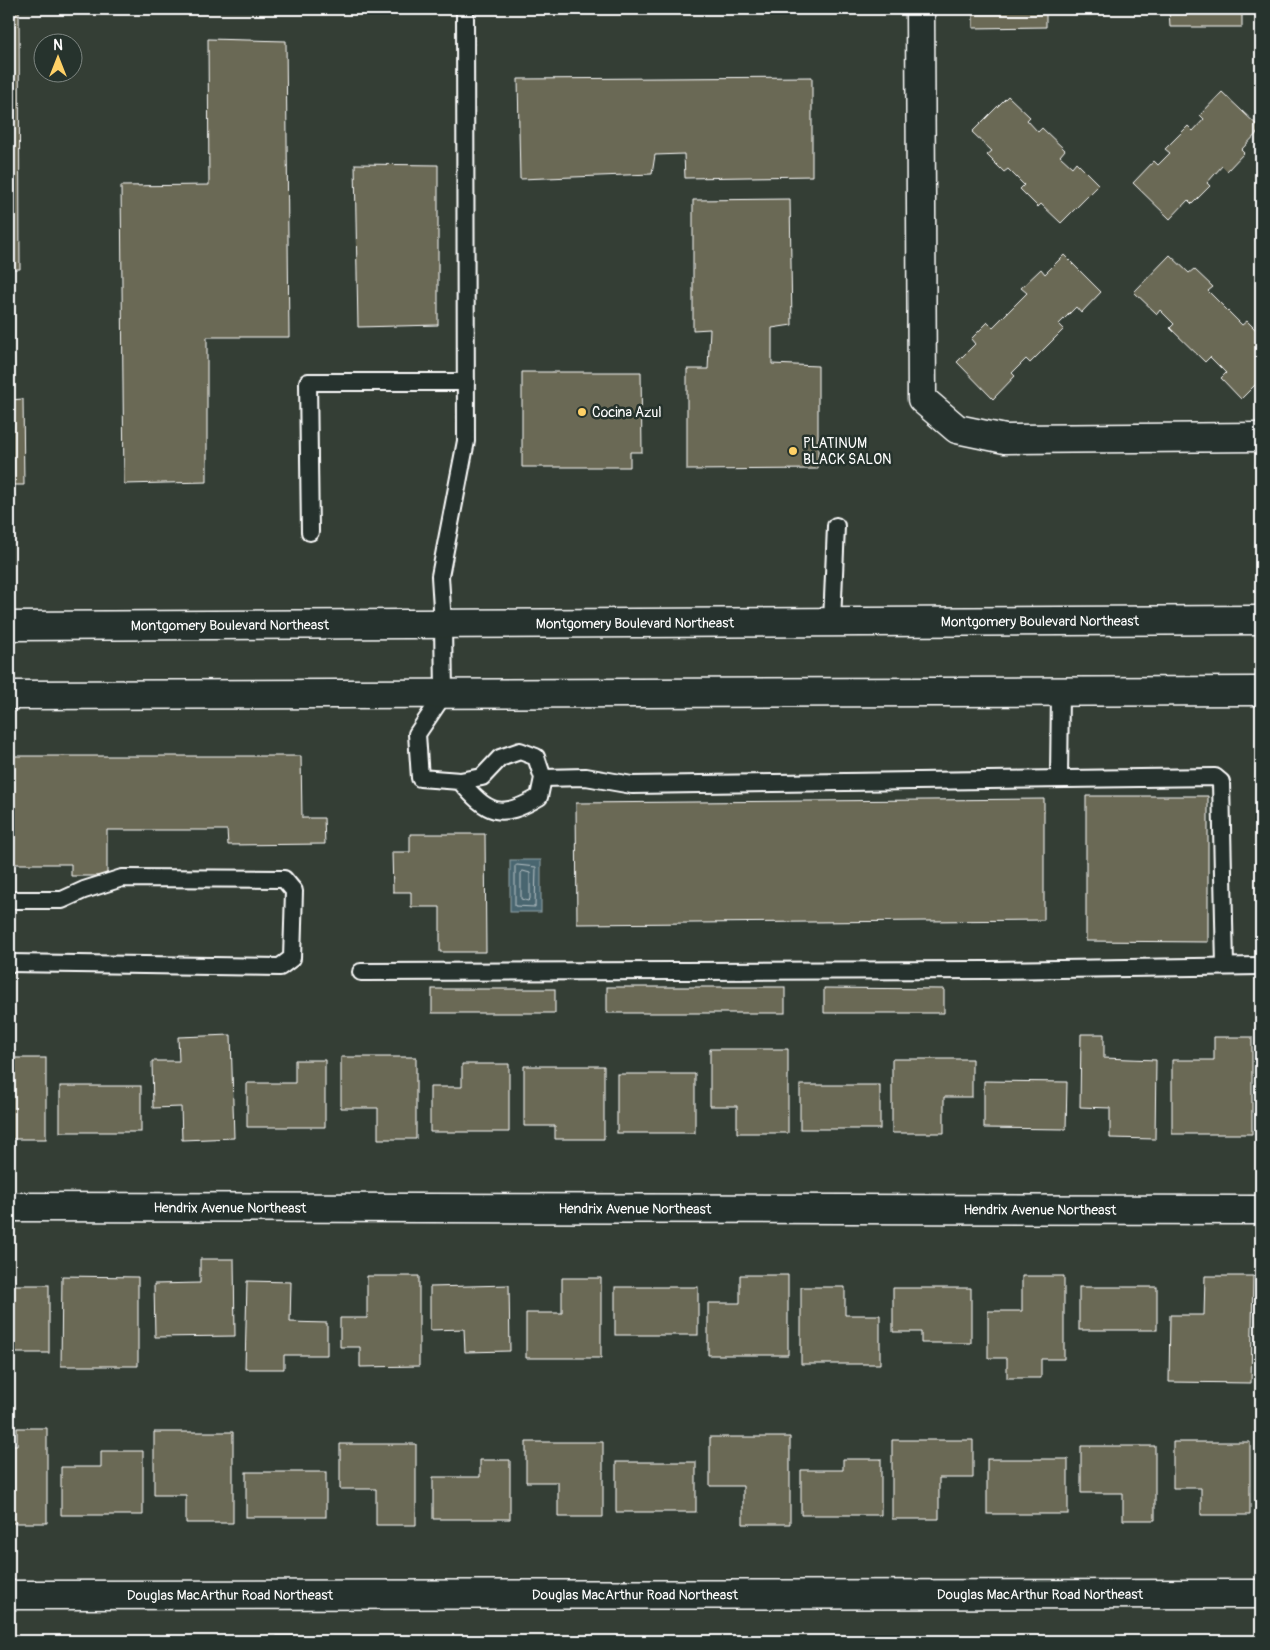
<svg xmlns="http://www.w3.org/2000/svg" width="1270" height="1650" font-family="Pangolin,sans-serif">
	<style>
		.water { fill: #4a6670; stroke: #92a3a9 }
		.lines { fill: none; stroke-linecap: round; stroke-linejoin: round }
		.shore { stroke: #b7c2c6; stroke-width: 1 }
		.building { fill: #6b6955; stroke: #fff }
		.service-casing { stroke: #fff; stroke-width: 20 }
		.minor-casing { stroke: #fff; stroke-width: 31 }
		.primary-casing { stroke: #fff; stroke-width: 31 }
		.service { stroke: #26332d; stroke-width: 16 }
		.minor { stroke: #26332d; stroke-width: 28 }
		.primary { stroke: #26332d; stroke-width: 28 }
		.poi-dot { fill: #ffd166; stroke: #26332d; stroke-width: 2 }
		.labels { text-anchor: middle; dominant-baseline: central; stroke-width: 5; stroke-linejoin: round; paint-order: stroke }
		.poi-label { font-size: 14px; fill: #fff; stroke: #26332d; text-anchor: start }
		.street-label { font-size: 14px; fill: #fff; stroke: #26332d }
	</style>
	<rect width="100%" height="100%" fill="#343e35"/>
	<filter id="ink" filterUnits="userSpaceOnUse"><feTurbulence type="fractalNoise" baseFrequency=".02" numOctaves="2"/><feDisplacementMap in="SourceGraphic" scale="10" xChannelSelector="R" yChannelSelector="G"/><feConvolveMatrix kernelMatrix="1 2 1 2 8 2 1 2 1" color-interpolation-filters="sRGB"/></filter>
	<g filter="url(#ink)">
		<!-- water -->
		<rect class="water" x="510" y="860" width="31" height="52"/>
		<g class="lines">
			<!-- shore -->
			<g class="shore">
				<path d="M 517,865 L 536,867 L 535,907 L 515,906 L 515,867 Z"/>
				<path d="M 523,871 L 530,873 L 530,899 L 528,901 L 521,899 L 521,874 Z"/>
			</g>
		</g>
		<!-- building -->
		<g class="building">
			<path d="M 9,9 L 19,9 L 20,269 L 9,269 Z"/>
			<path d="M 973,9 L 1046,9 L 1046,27 L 973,28 Z"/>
			<path d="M 1169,9 L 1242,9 L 1242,27 L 1170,27 Z"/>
			<path d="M 208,39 L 286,41 L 289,337 L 207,337 L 207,482 L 124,484 L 121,186 L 209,185 Z"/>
			<path d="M 812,77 L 812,176 L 685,178 L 684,154 L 655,155 L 652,174 L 520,179 L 518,79 Z"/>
			<path d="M 1222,92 L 1261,129 L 1241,150 L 1244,153 L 1227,171 L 1222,166 L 1207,183 L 1210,186 L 1192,204 L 1188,200 L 1170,219 L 1133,183 L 1154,161 L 1158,165 L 1170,153 L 1165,149 L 1188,126 L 1193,131 L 1204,119 L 1200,115 Z"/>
			<path d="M 1008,96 L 1030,117 L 1027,120 L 1038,132 L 1042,128 L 1065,150 L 1060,156 L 1072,167 L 1076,162 L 1099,185 L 1061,223 L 1041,204 L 1038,207 L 1020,189 L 1024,185 L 1008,169 L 1004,172 L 987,155 L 992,151 L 972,132 Z"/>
			<path d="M 355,164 L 438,165 L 438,325 L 358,327 Z"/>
			<path d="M 790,199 L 792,325 L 772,328 L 772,364 L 818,366 L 818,469 L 687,470 L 687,369 L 708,369 L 710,329 L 693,330 L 693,200 Z"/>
			<path d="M 1064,255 L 1101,292 L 1081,313 L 1076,307 L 1059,324 L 1064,329 L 1030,363 L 1026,359 L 1012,373 L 1015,376 L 993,399 L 957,362 L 975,344 L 971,339 L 988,322 L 993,327 L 1027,293 L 1021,288 L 1041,269 L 1045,274 Z"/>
			<path d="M 1170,255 L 1189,273 L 1194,269 L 1213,287 L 1208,291 L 1242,325 L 1247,321 L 1261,335 L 1259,343 L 1261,344 L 1261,379 L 1241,399 L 1221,378 L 1226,373 L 1210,357 L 1205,362 L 1170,328 L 1174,324 L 1160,310 L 1157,314 L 1134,292 Z"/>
			<path d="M 522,372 L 641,372 L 642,452 L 630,452 L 630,467 L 522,467 Z"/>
			<path d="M 23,399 L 24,485 L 9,485 L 9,400 Z"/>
			<path d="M 12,756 L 301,756 L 302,818 L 324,818 L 325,844 L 228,845 L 227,830 L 107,830 L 107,876 L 71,876 L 71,864 L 9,864 Z"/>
			<path d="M 1086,796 L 1208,796 L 1208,942 L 1086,941 Z"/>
			<path d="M 1044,799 L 1044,920 L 577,924 L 576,803 Z"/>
			<path d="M 410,834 L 485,834 L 486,952 L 440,952 L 440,907 L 411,907 L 411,892 L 393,892 L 392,852 L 410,852 Z"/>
			<rect x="607" y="987" width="178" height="26"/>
			<path d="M 824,988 L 944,989 L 944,1013 L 824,1013 Z"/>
			<rect x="432" y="989" width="123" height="24"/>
			<path d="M 1081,1034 L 1104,1034 L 1104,1058 L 1156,1060 L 1155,1139 L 1110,1138 L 1110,1108 L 1080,1107 Z"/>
			<path d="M 231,1035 L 234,1138 L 182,1140 L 181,1107 L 153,1108 L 152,1061 L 179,1061 L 178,1037 Z"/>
			<path d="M 1214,1037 L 1252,1037 L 1252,1134 L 1172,1134 L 1172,1060 L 1214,1060 Z"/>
			<path d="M 710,1049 L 788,1049 L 788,1133 L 737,1133 L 737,1106 L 710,1106 Z"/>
			<path d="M 341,1057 L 416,1057 L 416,1139 L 378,1139 L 378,1108 L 341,1108 Z"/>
			<rect x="9" y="1058" width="37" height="81"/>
			<path d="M 892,1059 L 972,1059 L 972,1097 L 944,1097 L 944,1133 L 892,1133 Z"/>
			<path d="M 295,1060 L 325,1060 L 325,1127 L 247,1127 L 247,1083 L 295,1083 Z"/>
			<path d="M 462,1064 L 509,1064 L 509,1132 L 430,1132 L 430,1087 L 462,1087 Z"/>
			<path d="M 524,1066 L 604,1066 L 604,1139 L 555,1139 L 555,1126 L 524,1126 Z"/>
			<rect x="617" y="1074" width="78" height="59"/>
			<path d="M 984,1081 L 1067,1082 L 1066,1129 L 984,1128 Z"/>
			<rect x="800" y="1085" width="80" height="44"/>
			<rect x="60" y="1086" width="81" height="46"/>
			<path d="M 200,1259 L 234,1259 L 235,1336 L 155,1337 L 154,1284 L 200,1283 Z"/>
			<path d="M 740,1275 L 788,1275 L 788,1355 L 708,1355 L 708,1303 L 740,1303 Z"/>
			<path d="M 62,1276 L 138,1277 L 138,1366 L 61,1366 Z"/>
			<path d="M 367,1276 L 419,1276 L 419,1366 L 360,1367 L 360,1347 L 340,1347 L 340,1318 L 367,1318 Z"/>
			<path d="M 1022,1276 L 1064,1276 L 1064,1359 L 1041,1359 L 1041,1378 L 1007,1378 L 1007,1358 L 988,1358 L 988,1311 L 1022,1311 Z"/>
			<path d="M 1205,1276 L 1253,1276 L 1251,1383 L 1169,1382 L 1170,1315 L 1204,1315 Z"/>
			<path d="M 562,1278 L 601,1278 L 601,1358 L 526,1358 L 526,1313 L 562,1313 Z"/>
			<path d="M 247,1281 L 291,1282 L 290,1322 L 327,1323 L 327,1355 L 284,1355 L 284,1369 L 245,1369 Z"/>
			<rect x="9" y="1285" width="40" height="68"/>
			<path d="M 509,1285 L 510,1351 L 465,1352 L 464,1329 L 430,1330 L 430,1287 Z"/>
			<rect x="615" y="1287" width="83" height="48"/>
			<path d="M 801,1287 L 845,1287 L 845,1315 L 880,1315 L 880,1364 L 801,1364 Z"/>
			<rect x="1079" y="1287" width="78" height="43"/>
			<path d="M 893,1288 L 971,1288 L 971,1343 L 921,1343 L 921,1332 L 893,1332 Z"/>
			<path d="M 17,1428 L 47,1428 L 47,1523 L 9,1523 L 9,1445 L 17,1445 Z"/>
			<path d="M 154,1432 L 233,1432 L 233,1523 L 186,1523 L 186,1495 L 154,1495 Z"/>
			<path d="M 710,1437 L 790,1437 L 790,1524 L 743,1524 L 743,1486 L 710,1486 Z"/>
			<path d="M 892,1440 L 973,1440 L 973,1478 L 939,1478 L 939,1519 L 892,1519 Z"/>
			<path d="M 526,1442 L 603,1442 L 603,1517 L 558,1517 L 558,1482 L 526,1482 Z"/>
			<path d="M 1173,1442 L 1250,1442 L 1250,1515 L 1201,1515 L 1201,1488 L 1173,1488 Z"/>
			<path d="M 340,1444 L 416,1444 L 416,1525 L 376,1525 L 376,1489 L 340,1489 Z"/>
			<path d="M 1081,1446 L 1155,1446 L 1155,1520 L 1123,1520 L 1123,1493 L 1081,1493 Z"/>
			<path d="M 101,1451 L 143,1451 L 143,1515 L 61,1515 L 61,1467 L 101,1467 Z"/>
			<path d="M 843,1459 L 881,1459 L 881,1515 L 801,1515 L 801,1470 L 843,1470 Z"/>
			<rect x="987" y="1459" width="81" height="55"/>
			<path d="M 480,1460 L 510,1460 L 510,1519 L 433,1519 L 433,1477 L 480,1477 Z"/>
			<rect x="616" y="1462" width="80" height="50"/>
			<rect x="246" y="1472" width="80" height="45"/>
			<rect x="277" y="1636" width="48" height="5"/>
		</g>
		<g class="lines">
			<!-- service casing -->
			<g class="service-casing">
				<g id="service">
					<path d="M 310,532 L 308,382 L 466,382"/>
					<path d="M 832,622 L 836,526"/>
					<path d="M 543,778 L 586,777 L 632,785 L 1215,777 L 1221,782 L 1225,966"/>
					<path d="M 1059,778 L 1060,692"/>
					<path d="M 460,781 C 488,814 500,820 539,797 L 543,778 L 536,757 L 520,751 L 500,758 L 482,777 L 460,781 L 420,778 L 417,734 L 444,694 L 443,624 L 440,576 L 466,441 L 465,9"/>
					<path d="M 9,900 L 62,900 L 84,890 L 122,878 L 284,879 L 294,891 L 292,958 L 280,967 L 9,963"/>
					<path d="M 361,972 L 990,970 L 1261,966"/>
				</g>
			</g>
			<!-- minor casing -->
			<g class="minor-casing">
				<g id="minor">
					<path d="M 920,9 L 922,399 L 957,429 L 1005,439 L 1261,437"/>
					<path id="s1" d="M 9,1207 L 1261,1210"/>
					<path id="s2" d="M 9,1595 L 1261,1594"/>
				</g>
			</g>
			<!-- primary casing -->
			<g class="primary-casing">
				<g id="primary">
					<path id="s3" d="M 9,626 L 1261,620"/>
					<path d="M 9,695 L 1261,691"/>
				</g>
			</g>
			<!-- service -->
			<use href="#service" class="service"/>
			<!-- minor -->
			<use href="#minor" class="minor"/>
			<!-- primary -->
			<use href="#primary" class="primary"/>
		</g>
	</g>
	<!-- markers -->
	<g class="poi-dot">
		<circle cx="582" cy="412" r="5"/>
		<circle cx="793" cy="451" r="5"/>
	</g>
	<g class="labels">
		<!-- poi labels -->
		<g class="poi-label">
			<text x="592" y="412">Cocina Azul</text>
			<text x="803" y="443">PLATINUM<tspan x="803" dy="16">BLACK SALON</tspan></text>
		</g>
		<!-- street labels -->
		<g class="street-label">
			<text stroke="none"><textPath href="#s3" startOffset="1031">Montgomery Boulevard Northeast</textPath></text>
			<text stroke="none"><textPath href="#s3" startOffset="626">Montgomery Boulevard Northeast</textPath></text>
			<text stroke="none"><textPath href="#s3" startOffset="221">Montgomery Boulevard Northeast</textPath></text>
			<text stroke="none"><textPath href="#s1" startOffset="221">Hendrix Avenue Northeast</textPath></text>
			<text stroke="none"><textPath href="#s1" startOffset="626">Hendrix Avenue Northeast</textPath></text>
			<text stroke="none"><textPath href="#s1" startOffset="1031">Hendrix Avenue Northeast</textPath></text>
			<text stroke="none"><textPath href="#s2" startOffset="221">Douglas MacArthur Road Northeast</textPath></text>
			<text stroke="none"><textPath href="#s2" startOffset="626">Douglas MacArthur Road Northeast</textPath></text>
			<text stroke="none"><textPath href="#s2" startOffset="1031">Douglas MacArthur Road Northeast</textPath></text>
		</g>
	</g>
	<!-- margin -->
	<rect width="1270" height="1650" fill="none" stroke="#26332d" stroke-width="30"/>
	<rect x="15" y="15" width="1240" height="1620" fill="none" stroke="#fff" stroke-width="2" filter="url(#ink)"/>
	<!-- north arrow -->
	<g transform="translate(58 58)"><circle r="24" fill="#26332d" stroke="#7d8581"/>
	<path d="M0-4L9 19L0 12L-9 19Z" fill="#ffd166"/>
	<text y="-8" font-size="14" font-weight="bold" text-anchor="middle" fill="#ffffff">N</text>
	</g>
</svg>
